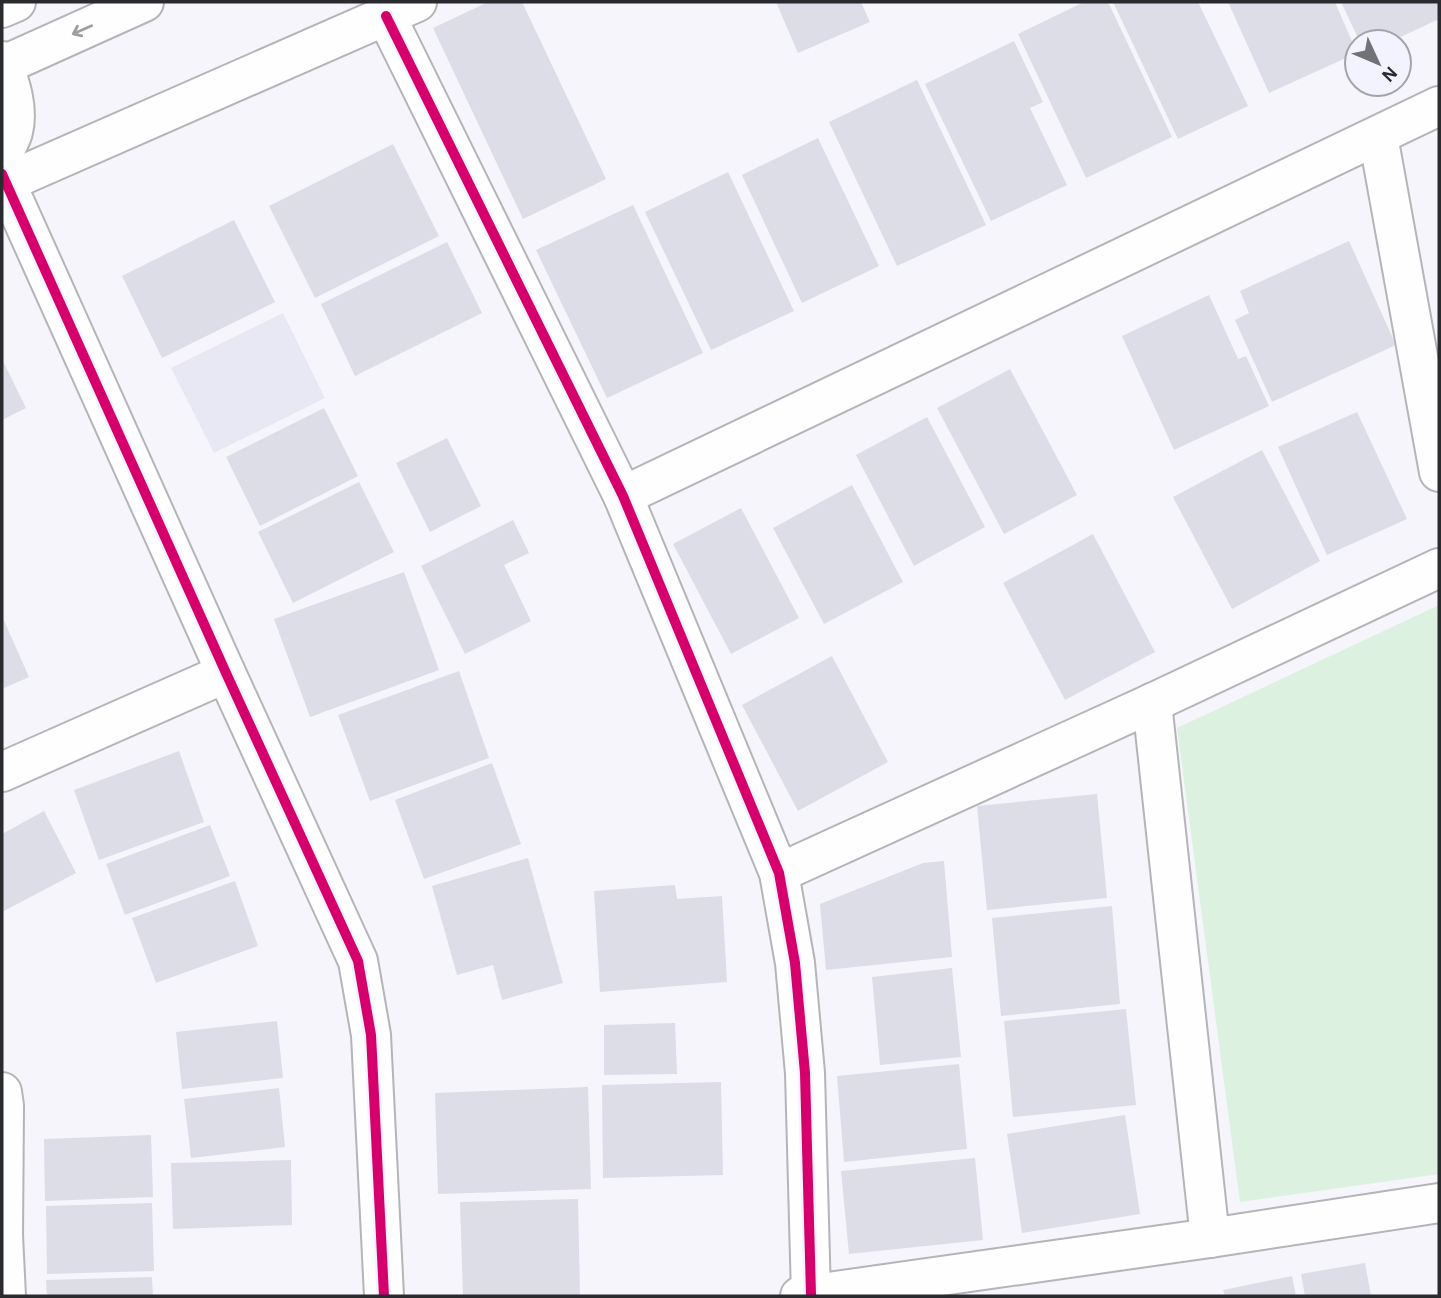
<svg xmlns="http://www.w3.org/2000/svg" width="1441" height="1298" font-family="'Alegreya Sans',sans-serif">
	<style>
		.built { fill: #e7e8f4 }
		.green { fill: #ddf1e1 }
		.building { fill: #dddde7 }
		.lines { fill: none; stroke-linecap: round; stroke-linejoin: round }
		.street-casing { stroke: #b4b4b9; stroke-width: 42 }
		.secondary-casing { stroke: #b4b4b9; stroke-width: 42 }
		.street { stroke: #fefefe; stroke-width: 38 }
		.secondary { stroke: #fefefe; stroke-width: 38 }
		.cycleway-casing { stroke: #f2f3fe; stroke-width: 15 }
		.cycleway { stroke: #d6006c; stroke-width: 10 }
		.oneway { stroke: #9f9fa1 }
	</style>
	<rect width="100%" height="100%" fill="#f5f5fb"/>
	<!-- built -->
	<path class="built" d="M 283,313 L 325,398 L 214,453 L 171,368 Z"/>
	<!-- green -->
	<path class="green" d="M 1437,606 L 1439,627 L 1439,1174 L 1240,1202 L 1177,728 Z"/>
	<!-- building -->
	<g class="building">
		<path d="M 488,2 L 522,2 L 606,179 L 523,219 L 433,28 Z"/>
		<path d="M 776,2 L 861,2 L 870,22 L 798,53 Z"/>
		<path d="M 1084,2 L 1108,2 L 1172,137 L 1086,178 L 1018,34 Z"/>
		<path d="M 1113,2 L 1198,2 L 1248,106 L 1178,139 Z"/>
		<path d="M 1228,2 L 1335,2 L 1357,53 L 1269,93 Z"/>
		<path d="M 1341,2 L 1439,2 L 1439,19 L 1390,42 L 1360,42 Z"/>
		<path d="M 1014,41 L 1043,102 L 1030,108 L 1067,185 L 991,221 L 925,84 Z"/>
		<path d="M 917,80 L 986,225 L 897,266 L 829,122 Z"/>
		<path d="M 818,138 L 879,266 L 802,303 L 742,175 Z"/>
		<path d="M 393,144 L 439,236 L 315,298 L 269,206 Z"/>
		<path d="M 728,172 L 794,311 L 711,350 L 645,212 Z"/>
		<path d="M 633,205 L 703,353 L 607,398 L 536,250 Z"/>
		<path d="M 234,220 L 275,302 L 162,358 L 122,276 Z"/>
		<path d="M 1349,241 L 1396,345 L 1272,402 L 1235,320 L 1249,313 L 1240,291 Z"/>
		<path d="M 447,242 L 482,313 L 355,376 L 321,304 Z"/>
		<path d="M 1209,295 L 1238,359 L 1246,356 L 1269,406 L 1174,450 L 1122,336 Z"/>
		<path d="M 2,359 L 26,408 L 2,420 Z"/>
		<path d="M 1010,369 L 1077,495 L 1004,534 L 937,408 Z"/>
		<path d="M 324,408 L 358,476 L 260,526 L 226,457 Z"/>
		<path d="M 1357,412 L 1407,519 L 1327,555 L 1278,447 Z"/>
		<path d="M 927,417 L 985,527 L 914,566 L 856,455 Z"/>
		<path d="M 447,438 L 481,506 L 430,532 L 396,463 Z"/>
		<path d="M 1262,450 L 1320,561 L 1232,609 L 1173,497 Z"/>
		<path d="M 359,482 L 394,552 L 293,603 L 258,532 Z"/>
		<path d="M 852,485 L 903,582 L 824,624 L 773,528 Z"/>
		<path d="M 741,508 L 799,618 L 731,654 L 673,544 Z"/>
		<path d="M 513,520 L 529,553 L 504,565 L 531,621 L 465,654 L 421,566 Z"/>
		<path d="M 1093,534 L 1155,652 L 1065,700 L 1003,583 Z"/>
		<path d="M 404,572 L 439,670 L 310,717 L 274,619 Z"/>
		<path d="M 2,616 L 29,677 L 2,689 Z"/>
		<path d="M 832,656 L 888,762 L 798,811 L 742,705 Z"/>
		<path d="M 459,671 L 489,758 L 370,801 L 338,715 Z"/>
		<path d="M 179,751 L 204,822 L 99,860 L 74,790 Z"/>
		<path d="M 492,763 L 521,844 L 424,879 L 395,800 Z"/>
		<path d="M 1097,794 L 1107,898 L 987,910 L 977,806 Z"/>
		<path d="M 44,811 L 76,873 L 2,912 L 2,834 Z"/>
		<path d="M 210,825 L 230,876 L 125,915 L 106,864 Z"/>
		<path d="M 528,858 L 563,983 L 502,1000 L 493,965 L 457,975 L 432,886 Z"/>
		<path d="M 944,861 L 952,957 L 826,970 L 820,904 L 923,863 Z"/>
		<path d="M 235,881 L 258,946 L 156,983 L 132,918 Z"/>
		<path d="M 675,885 L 677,899 L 722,896 L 727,982 L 600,992 L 594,891 Z"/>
		<path d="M 1112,906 L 1120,1004 L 1001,1016 L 992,918 Z"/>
		<path d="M 952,968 L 961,1057 L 880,1065 L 872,977 Z"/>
		<path d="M 1126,1009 L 1136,1105 L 1013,1117 L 1004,1021 Z"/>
		<path d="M 277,1021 L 283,1078 L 182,1089 L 176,1032 Z"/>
		<path d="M 675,1023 L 677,1074 L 604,1075 L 604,1025 Z"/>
		<path d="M 959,1064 L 967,1149 L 844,1162 L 837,1076 Z"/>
		<path d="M 721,1082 L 723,1175 L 603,1178 L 602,1085 Z"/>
		<path d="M 588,1087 L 591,1189 L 438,1194 L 435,1093 Z"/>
		<path d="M 279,1088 L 285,1147 L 191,1158 L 184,1099 Z"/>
		<path d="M 1125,1115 L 1140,1214 L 1022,1233 L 1007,1134 Z"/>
		<path d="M 151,1135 L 153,1197 L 45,1201 L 44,1139 Z"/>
		<path d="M 975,1158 L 983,1240 L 849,1254 L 841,1171 Z"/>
		<path d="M 291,1160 L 292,1225 L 173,1229 L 171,1163 Z"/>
		<path d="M 578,1199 L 580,1296 L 463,1296 L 460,1202 Z"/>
		<path d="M 152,1203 L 154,1271 L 47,1274 L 46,1206 Z"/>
		<path d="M 1365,1263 L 1371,1296 L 1305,1296 L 1301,1274 Z"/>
		<path d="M 1292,1276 L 1296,1296 L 1225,1296 L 1223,1290 Z"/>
		<path d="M 152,1277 L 153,1296 L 47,1296 L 46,1280 Z"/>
	</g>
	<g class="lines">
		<!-- street casing -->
		<g class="street-casing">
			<g id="street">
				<path d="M 386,16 L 623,496 L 779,873 L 795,963 L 805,1073 L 811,1295"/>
				<path d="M 2,61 C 10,83 19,108 13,132 C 10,141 5,149 2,158"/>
				<path d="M 1378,136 L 1439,472"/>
				<path d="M 2,174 L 226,673 L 358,961 L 371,1035 L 384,1296"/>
				<path d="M 2,184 L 417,2"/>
				<path d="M 623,496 L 1439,106"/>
				<path d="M 1152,703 L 1210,1238"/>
				<path d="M 2,772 L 226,673"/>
				<path d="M 779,873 L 1152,703 L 1439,568"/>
				<path d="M 2,1092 L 4,1106 L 3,1235 L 6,1296"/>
				<path d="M 800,1296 L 1210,1238 L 1439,1203"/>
			</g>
		</g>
		<!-- secondary casing -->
		<g class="secondary-casing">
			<g id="secondary">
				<path d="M 2,8 L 16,2"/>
				<path d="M 2,66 L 144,2"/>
			</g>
		</g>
		<!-- street -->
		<use href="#street" class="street"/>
		<!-- secondary -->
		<use href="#secondary" class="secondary"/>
		<!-- cycleway casing -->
		<g class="cycleway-casing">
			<g id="cycleway">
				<path d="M 386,16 L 623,496 L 779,873 L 795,963 L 805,1073 L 811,1295"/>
				<path d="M 2,174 L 226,673 L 358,961 L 371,1035 L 384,1296"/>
			</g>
		</g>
		<!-- cycleway -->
		<use href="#cycleway" class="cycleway"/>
	</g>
	<!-- one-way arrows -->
	<defs><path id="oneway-shaft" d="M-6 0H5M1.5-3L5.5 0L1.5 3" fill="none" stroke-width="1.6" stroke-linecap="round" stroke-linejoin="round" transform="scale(1.75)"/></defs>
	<use class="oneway" href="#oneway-shaft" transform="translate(82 30) rotate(156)"/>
	<!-- border -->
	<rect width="1441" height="1298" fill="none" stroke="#2a2b2f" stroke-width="7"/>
	<!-- north arrow -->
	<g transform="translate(1378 63) rotate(134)"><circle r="33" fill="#f2f3fe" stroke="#a2a3ab" stroke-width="2"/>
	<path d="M0-5L12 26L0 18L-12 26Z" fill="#717276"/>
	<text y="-10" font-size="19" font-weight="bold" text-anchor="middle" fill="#2a2b2f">N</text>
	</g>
</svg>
